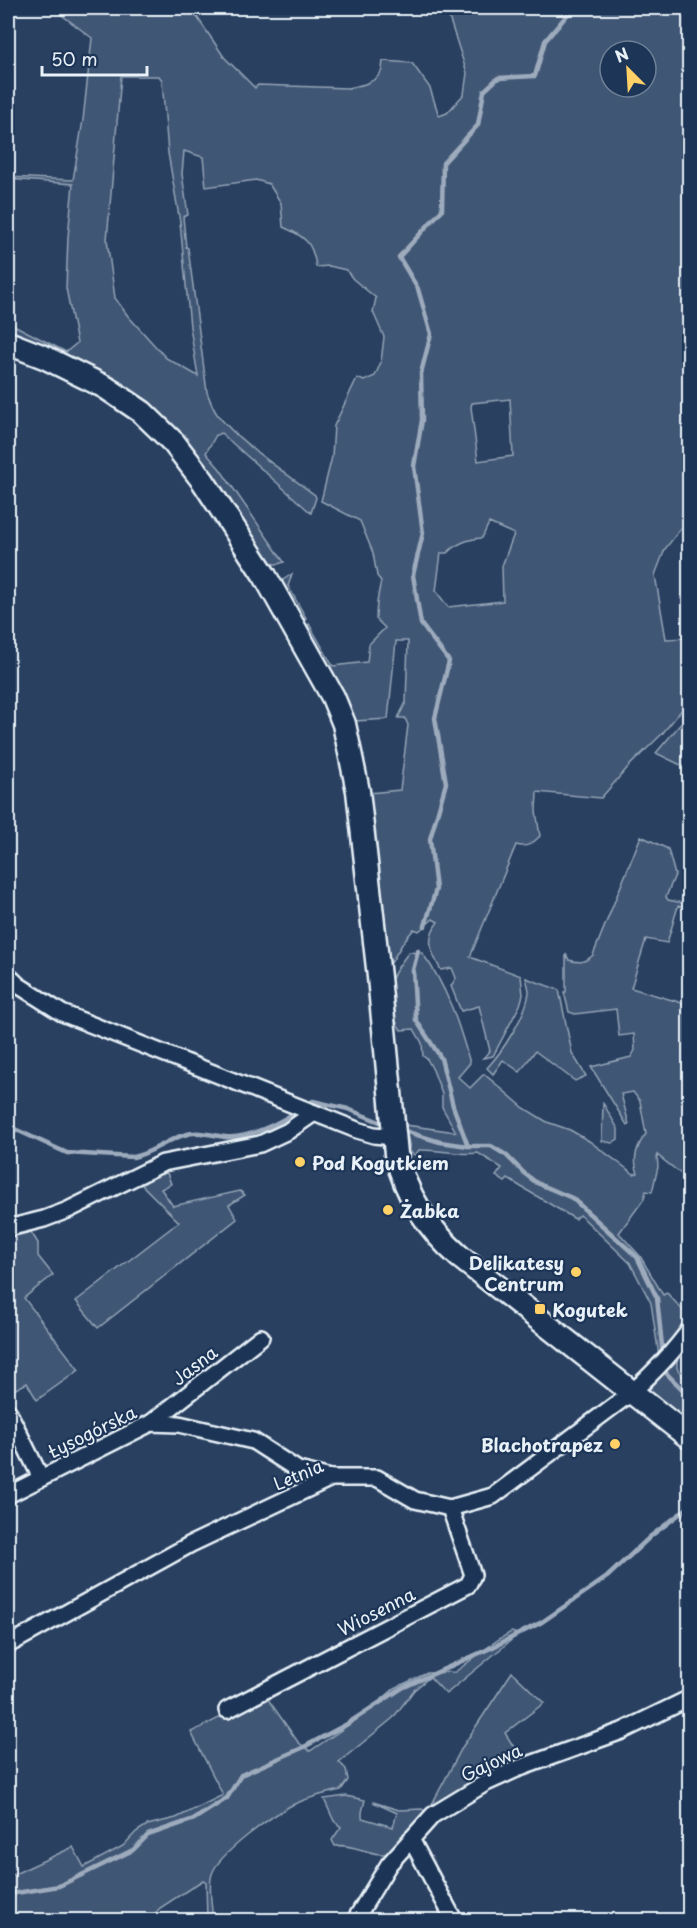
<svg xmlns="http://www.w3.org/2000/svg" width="697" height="1928" font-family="'Playpen Sans',sans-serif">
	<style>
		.green { fill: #415774; stroke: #94a4b6; stroke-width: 1.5; fill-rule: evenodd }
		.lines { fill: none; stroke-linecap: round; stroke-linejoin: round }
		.stream { stroke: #9dabbd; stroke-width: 4.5 }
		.street-casing { stroke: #e8f1f8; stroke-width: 20 }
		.secondary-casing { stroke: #e8f1f8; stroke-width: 27 }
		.street { stroke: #1d3557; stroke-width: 15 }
		.secondary { stroke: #1d3557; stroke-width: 22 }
		.poi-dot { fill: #ffd166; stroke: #1d3557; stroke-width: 2 }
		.labels { text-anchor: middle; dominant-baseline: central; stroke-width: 4.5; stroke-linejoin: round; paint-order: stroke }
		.poi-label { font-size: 18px; font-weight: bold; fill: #e8f1f8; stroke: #1d3557; text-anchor: start }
		.street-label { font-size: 18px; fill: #e8f1f8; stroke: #1d3557 }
	</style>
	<rect width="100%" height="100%" fill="#294061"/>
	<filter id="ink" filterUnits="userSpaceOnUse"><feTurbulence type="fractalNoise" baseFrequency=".0167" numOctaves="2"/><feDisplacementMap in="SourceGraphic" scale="12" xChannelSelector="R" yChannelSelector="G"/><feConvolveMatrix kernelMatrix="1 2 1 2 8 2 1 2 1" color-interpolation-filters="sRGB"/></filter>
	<g filter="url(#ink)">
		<!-- green -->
		<g class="green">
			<path d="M 29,8 L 198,8 L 193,11 L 224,57 L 255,88 L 258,85 L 348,88 C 358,86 376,83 381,72 C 383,69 382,65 383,61 L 412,63 L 430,88 L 439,116 L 447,113 L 464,94 L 467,73 L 446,8 L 689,8 L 690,426 L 687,427 L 690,439 L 689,542 L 687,531 L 682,527 L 665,549 L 655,575 L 666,639 L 689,638 L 689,701 L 662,734 L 630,765 L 601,798 L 537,792 L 536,811 L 540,836 C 532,844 527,848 516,845 L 470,957 L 521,976 L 523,995 L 520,1005 L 493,1056 L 483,1058 L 490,1051 L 479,1006 L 461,1011 L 451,986 L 456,978 L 452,968 L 441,970 C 431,953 425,938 438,922 L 433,919 L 419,931 L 414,929 L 404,941 L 388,968 L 369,793 L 400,790 L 408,725 L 405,718 L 398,718 L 406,702 L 408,641 L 396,641 L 388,719 L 355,721 L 368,786 L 305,631 L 309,624 L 333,666 L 367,662 L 369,644 L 385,628 L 376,619 C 376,605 378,594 381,581 L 377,576 L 373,553 L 360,521 L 321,501 L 332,457 L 334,426 L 357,378 L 364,381 L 375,376 L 381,362 L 384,337 L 373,312 L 376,298 L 353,279 L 346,270 L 329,266 L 316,267 C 313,242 304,236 283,227 L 281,203 L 269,184 L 256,180 L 206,187 L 203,157 L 184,151 L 182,174 L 188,215 L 183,217 L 186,247 L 188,248 L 207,392 C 210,400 212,407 217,414 C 239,443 285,472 315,495 L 316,498 L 311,513 L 221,433 L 216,435 L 206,453 L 220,469 L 284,562 C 275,566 272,564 265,558 L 234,508 L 195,455 L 8,333 L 8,322 L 66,352 L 77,343 L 66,288 L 68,237 L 73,184 L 8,179 L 8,177 L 73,180 L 83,120 L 92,38 L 59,13 ZM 610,51 L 646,51 L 646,87 L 610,87 ZM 121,76 L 159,76 L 162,80 L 168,153 L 180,222 L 190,327 L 198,376 L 166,358 L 128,316 L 115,298 L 107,240 ZM 510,399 L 513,456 L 478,461 L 471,407 L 472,403 ZM 489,523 L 514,534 L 502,566 L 503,601 L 448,607 L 436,591 L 441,553 L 447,553 C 457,543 468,539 482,538 Z"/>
			<path d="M 292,574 L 288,586 L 306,618 L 299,621 L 280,582 Z"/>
			<path d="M 689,714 L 689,769 L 656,753 Z"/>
			<path d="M 641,836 L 668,849 L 675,875 L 666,897 L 668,900 L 689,904 L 689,908 L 678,906 L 667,943 L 646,939 L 631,988 L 689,1005 L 686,1016 L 690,1018 L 690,1159 L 686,1166 L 689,1168 L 689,1180 L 657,1155 L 658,1167 L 652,1192 L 646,1191 L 644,1199 L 619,1233 L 640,1256 L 663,1295 L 667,1293 L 688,1316 L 671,1342 L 659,1356 L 651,1303 L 630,1263 L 580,1215 L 575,1219 L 508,1179 L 505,1182 L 496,1176 L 502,1168 L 478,1153 C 459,1156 439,1149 419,1150 L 415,1155 L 411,1153 L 405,1125 L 456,1132 L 442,1107 L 442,1094 L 433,1070 L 427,1059 L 423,1056 L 422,1043 L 414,1029 L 401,1030 C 394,1021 387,997 390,985 C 392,974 402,961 409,952 L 422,953 C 447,985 459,1025 470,1063 L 458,1077 L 470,1088 L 484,1074 L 524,1108 L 547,1122 L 570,1130 L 589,1141 L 634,1174 L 638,1173 C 632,1160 637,1145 646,1134 L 640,1101 L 633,1092 L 621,1094 L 629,1124 L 627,1125 L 591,1067 L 631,1057 L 635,1050 L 634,1034 L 619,1036 L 616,1009 L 575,1014 L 569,1012 L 564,992 L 566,992 L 566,954 L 569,960 C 579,963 585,963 593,955 Z"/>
			<path d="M 526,978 L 559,990 L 572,1053 L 586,1076 L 575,1081 L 535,1051 L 520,1072 L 503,1060 L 493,1074 L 487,1068 C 502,1052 527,1014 529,992 C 529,988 527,982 526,978 Z"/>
			<path d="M 603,1103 L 618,1129 L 618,1139 L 612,1143 L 602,1141 Z"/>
			<path d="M 167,1173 L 171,1184 L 161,1189 L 173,1206 L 240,1191 L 245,1195 L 229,1205 L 237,1219 L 98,1328 L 76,1301 L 179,1222 L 142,1185 L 153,1176 Z"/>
			<path d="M 31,1232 L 38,1243 L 38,1256 L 53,1275 L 24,1298 L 79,1370 L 37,1400 L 27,1383 L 8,1393 L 8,1238 Z"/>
			<path d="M 677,1357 L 677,1368 L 689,1385 L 689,1428 L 648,1391 Z"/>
			<path d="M 511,1632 L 515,1633 L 515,1637 L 446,1694 L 430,1677 L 414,1690 L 393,1718 L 339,1762 L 346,1769 L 348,1780 L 341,1790 C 325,1793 308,1798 292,1805 C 273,1815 218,1854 212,1874 C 208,1885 212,1908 213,1920 L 207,1920 L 206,1882 L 203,1880 L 160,1908 L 149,1920 L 8,1920 L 8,1877 L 73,1847 L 84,1867 L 123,1846 L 136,1832 L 147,1825 L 176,1818 L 223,1795 L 191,1732 L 265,1695 L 298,1742 L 310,1751 L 365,1714 L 395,1688 L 427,1673 L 455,1672 L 496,1641 Z"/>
			<path d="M 512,1672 L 544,1703 L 505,1733 L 524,1763 L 447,1802 L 432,1804 L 463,1746 Z"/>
			<path d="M 346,1796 L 365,1800 L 362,1812 L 362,1818 L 393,1827 L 397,1813 L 373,1802 L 399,1810 L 422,1809 L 426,1812 L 391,1853 C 371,1858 355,1843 335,1846 L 332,1840 L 341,1827 L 334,1821 L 324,1799 Z"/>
		</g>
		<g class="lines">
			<!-- stream -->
			<g class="stream">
				<path d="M 425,926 L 436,889 L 430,839 L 446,783 L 435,718 L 449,661 L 421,624 L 413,575 L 423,533 L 414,466 L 422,420 L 421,373 L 431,334 L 418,289 L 399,257 L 442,210 L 443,163 L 478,125 L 484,91 L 498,78 L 535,76 L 545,41 L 573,8"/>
				<path d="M 418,951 L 413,970 L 416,1020 L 441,1058 L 453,1106 L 468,1146"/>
				<path d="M 305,1105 L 313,1101 L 348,1109 L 387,1125"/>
				<path d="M 8,1126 L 67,1153 L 133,1157 C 151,1154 166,1140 184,1135 C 199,1130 210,1135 225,1137 C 246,1140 282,1122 298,1110"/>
				<path d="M 401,1130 L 440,1142 L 468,1146 L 491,1146 L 506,1155 L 525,1174 L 537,1183 L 572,1198 L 637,1257 L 657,1298 L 663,1356"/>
				<path d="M 664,1364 L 666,1373 L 690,1397"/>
				<path d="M 8,1896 L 10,1894 L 59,1886 L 133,1850 L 148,1835 L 194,1819 L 227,1798 L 241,1775 L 302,1748 L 347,1724 L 402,1688 L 493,1647 L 542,1622 L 607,1577 L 651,1536 L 690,1506"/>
			</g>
			<!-- street casing -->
			<g class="street-casing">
				<g id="street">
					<path d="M 8,975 L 18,985 L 62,1013 L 357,1130 L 374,1135 L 393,1137"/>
					<path d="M 8,1228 L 44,1219 L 68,1210 L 163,1163 L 260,1144 L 288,1131 L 314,1113"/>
					<path d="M 8,1411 L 41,1478"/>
					<path d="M 151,1423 L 261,1337"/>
					<path d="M 8,1495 L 151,1423 L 179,1424 L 253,1441 L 298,1470 L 331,1478"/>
					<path d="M 8,1645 L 191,1544 L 331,1478 L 377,1478 L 415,1500 L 450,1508 L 493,1496 L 631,1393 C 653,1373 673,1353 690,1329"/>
					<path d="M 227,1710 L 468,1585 L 473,1575 L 450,1508"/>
					<path d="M 411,1839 L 454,1920"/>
					<path d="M 355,1920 L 389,1864 L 433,1815 L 484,1784 L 517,1769 L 622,1731 L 690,1698"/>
				</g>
			</g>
			<!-- secondary casing -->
			<g class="secondary-casing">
				<path id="secondary" d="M 8,343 L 44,357 L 105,387 L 142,412 L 174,443 L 203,481 L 265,576 L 333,697 L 344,724 L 358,791 L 379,977 L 396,1154 C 406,1196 428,1229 460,1257 L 690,1438"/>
			</g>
			<!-- street -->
			<use href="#street" class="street"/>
			<!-- secondary -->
			<use href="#secondary" class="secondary"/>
		</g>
	</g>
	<!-- markers -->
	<g class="poi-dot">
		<circle cx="300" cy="1162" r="6"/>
		<circle cx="388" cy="1210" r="6"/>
		<circle cx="576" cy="1272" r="6"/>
		<rect x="534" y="1303" width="12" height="12" rx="3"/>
		<circle cx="615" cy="1444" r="6"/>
	</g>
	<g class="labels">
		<!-- poi labels -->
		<g class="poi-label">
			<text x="312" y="1162">Pod Kogutkiem</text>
			<text x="400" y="1210">Żabka</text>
			<text x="564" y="1262" text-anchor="end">Delikatesy<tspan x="564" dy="21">Centrum</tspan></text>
			<text x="552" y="1309">Kogutek</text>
			<text x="603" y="1444" text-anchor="end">Blachotrapez</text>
		</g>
		<!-- street labels -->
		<g class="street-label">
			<text transform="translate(194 1365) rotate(-38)">Jasna</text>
			<text transform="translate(92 1431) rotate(-26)">Łysogórska</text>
			<text transform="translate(298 1474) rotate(-23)">Letnia</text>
			<text transform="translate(376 1611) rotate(-27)">Wiosenna</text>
			<text transform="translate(491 1762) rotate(-25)">Gajowa</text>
		</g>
	</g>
	<!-- margin -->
	<rect width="697" height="1928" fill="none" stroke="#1d3557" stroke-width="30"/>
	<rect x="15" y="15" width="667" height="1898" fill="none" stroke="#e8f1f8" stroke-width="2" filter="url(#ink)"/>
	<!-- north arrow -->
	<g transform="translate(628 69) rotate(336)"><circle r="28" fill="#1d3557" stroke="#6e8097" stroke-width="1.5"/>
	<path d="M0-4.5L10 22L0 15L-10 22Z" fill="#ffd166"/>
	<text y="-9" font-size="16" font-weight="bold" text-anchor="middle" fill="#e8f1f8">N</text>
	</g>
	<!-- scale -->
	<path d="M42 66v9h105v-9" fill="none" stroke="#e8f1f8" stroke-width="3"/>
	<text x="51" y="66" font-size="18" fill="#e8f1f8" stroke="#1d3557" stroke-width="4.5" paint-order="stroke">50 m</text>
</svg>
